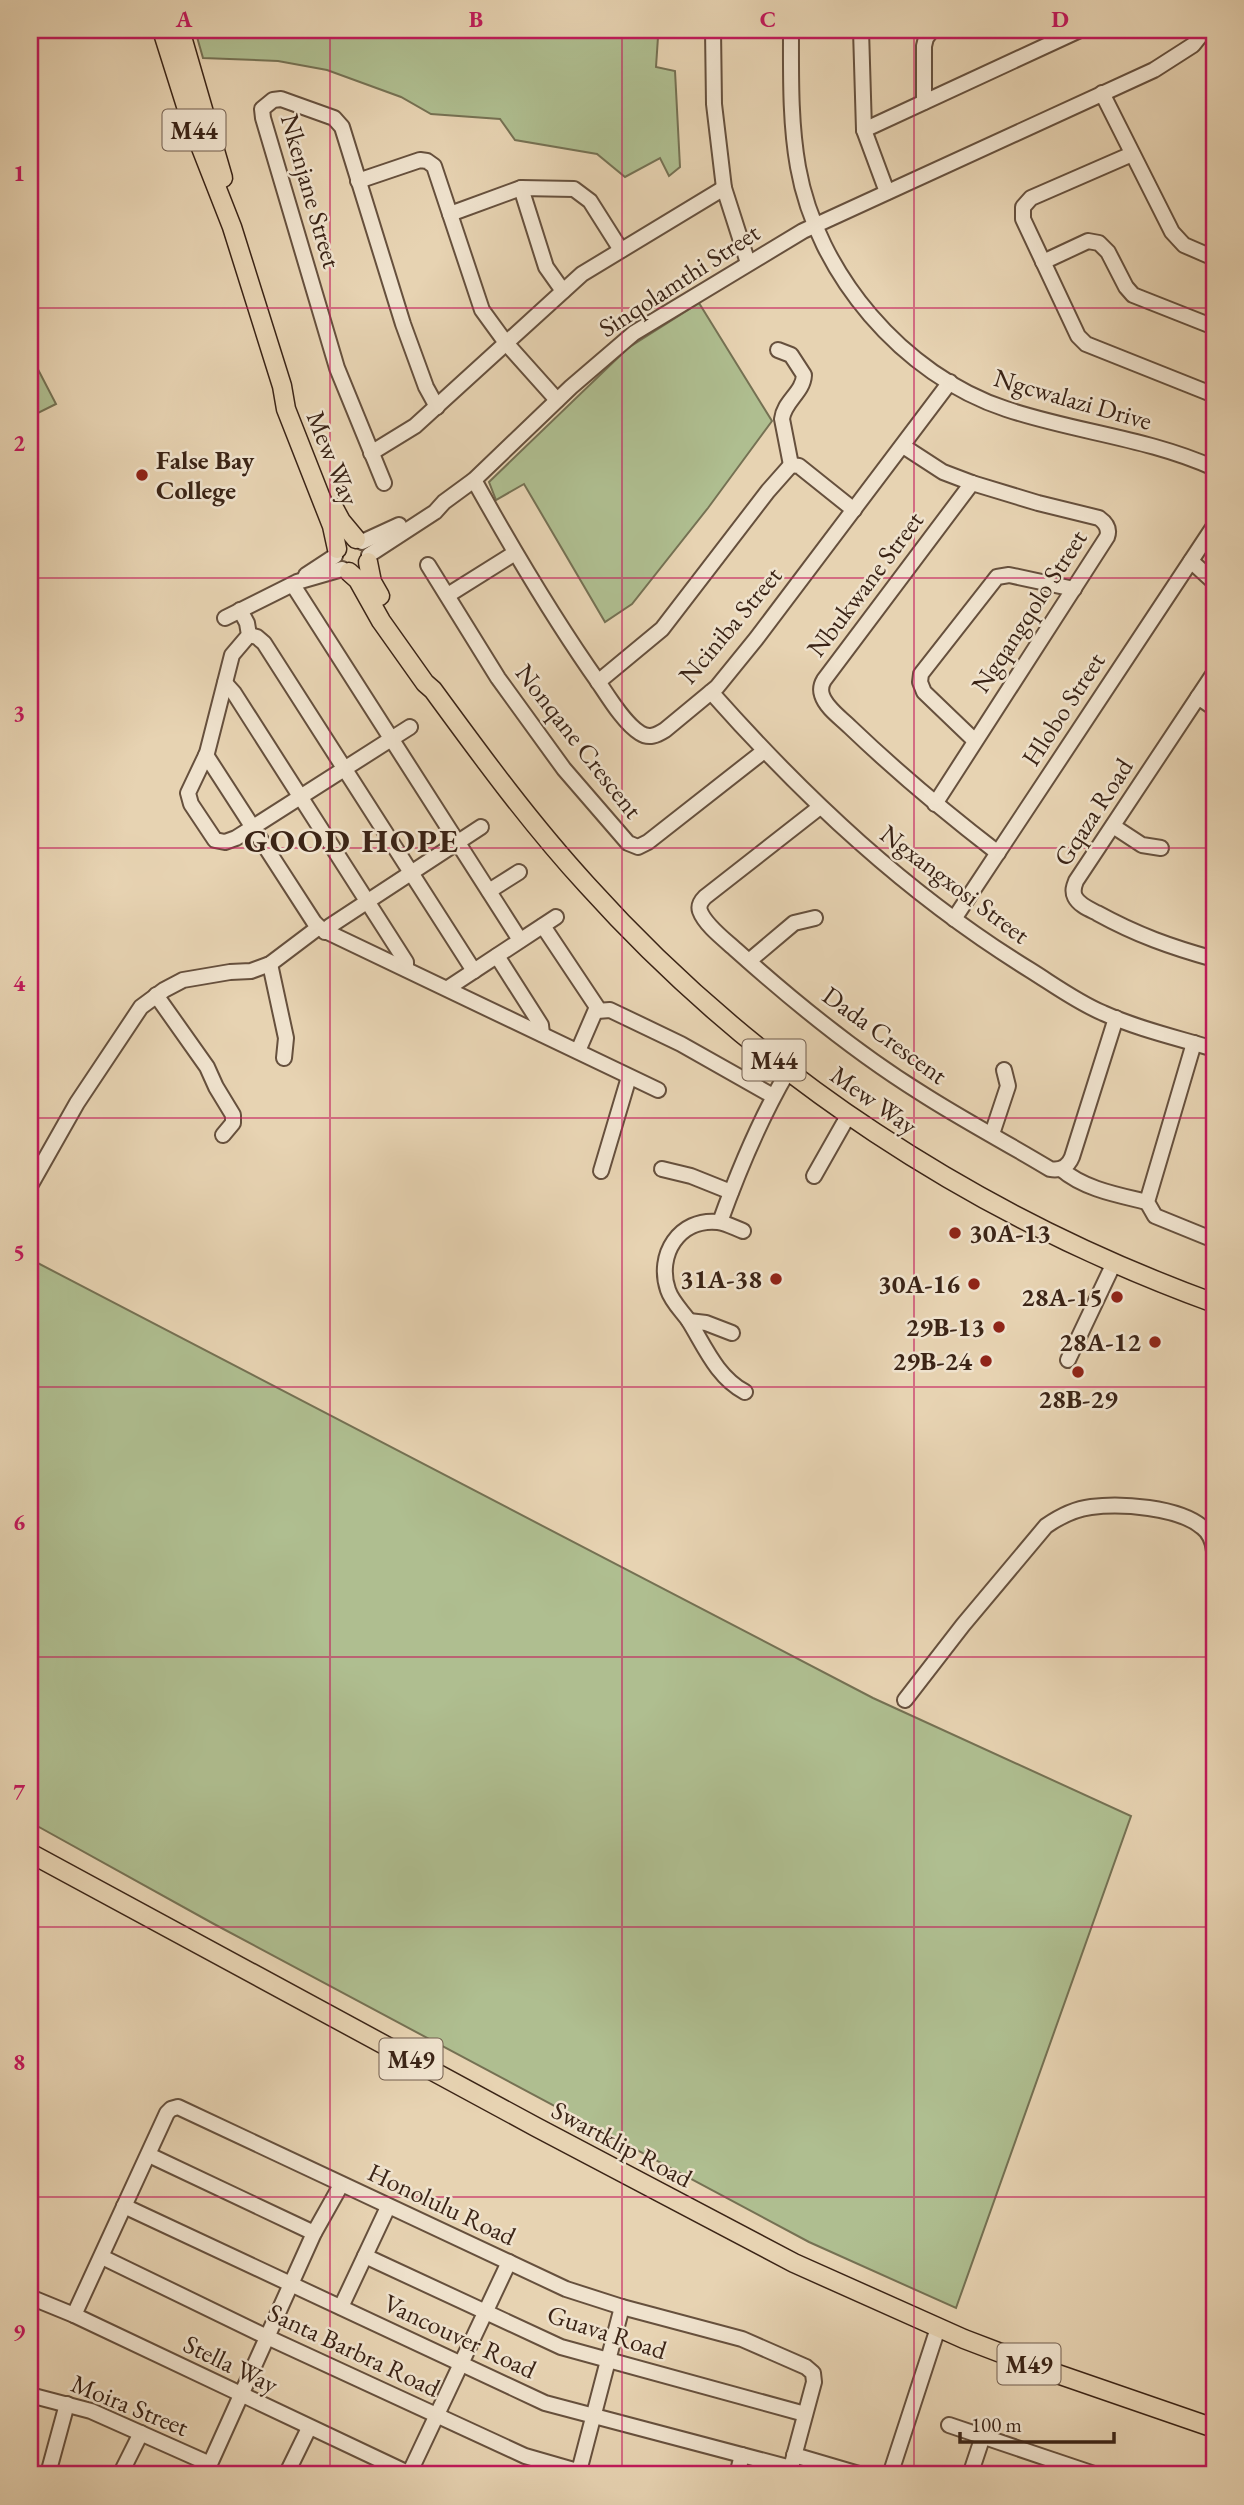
<svg xmlns="http://www.w3.org/2000/svg" width="1244" height="2505" font-family="'EB Garamond',serif">
	<style>
		.green { fill: #afbe90; stroke: #757153; stroke-width: 2 }
		.lines { fill: none; stroke-linecap: round; stroke-linejoin: round }
		.minor-casing { stroke: #66503d; stroke-width: 18 }
		.major-casing { stroke: #3b2416; stroke-width: 21 }
		.minor { stroke: #efe2cd; stroke-width: 14 }
		.major { stroke: #e7d3b2; stroke-width: 18 }
		.grid { fill: none; stroke: #c2185b; stroke-width: 2; stroke-opacity: 0.55 }
		.poi-dot { fill: #8f2418; stroke: #efe2cd; stroke-width: 2.5 }
		.labels { text-anchor: middle; dominant-baseline: central; stroke-width: 5; stroke-linejoin: round; paint-order: stroke }
		.shield { fill: #efe2cd; stroke: #715d4d; stroke-width: 2 }
		.shield-label { font-size: 24px; font-weight: bold; fill: #3b2416 }
		.street-label { font-size: 26px; fill: #3b2416; stroke: #efe2cd }
		.poi-label { font-size: 26px; font-weight: bold; fill: #3b2416; stroke: #efe2cd; text-anchor: end }
		.district-label { font-size: 33px; font-weight: bold; letter-spacing: 2px; fill: #3b2416; stroke: #efe2cd }
		.neatline { fill: none; stroke: #c2185b; stroke-width: 2.5 }
		.grid-label { font-size: 23px; text-anchor: middle; font-weight: bold; fill: #c2185b }
	</style>
	<rect width="100%" height="100%" fill="#e7d3b2"/>
	<filter id="stains"><feTurbulence type="fractalNoise" baseFrequency=".00286" numOctaves="4"/><feColorMatrix values="0 0 0 0 .2 0 0 0 0 .09 0 0 0 0 .02 0 0 0 .5 -.17"/></filter>
	<radialGradient id="worn" r=".72"><stop offset=".6" stop-color="#630" stop-opacity="0"/><stop offset="1" stop-color="#630" stop-opacity=".3"/></radialGradient>
	<!-- green -->
	<g class="green">
		<path d="M 195,30 L 637,30 L 637,33 L 658,37 L 656,67 L 675,71 L 680,167 L 669,176 L 660,158 L 625,177 L 597,154 L 515,140 L 500,119 L 431,114 L 401,97 L 327,70 L 278,61 L 203,58 Z"/>
		<path d="M 699,303 L 772,421 L 708,508 L 632,604 L 605,622 L 524,484 L 496,500 L 489,482 L 628,348 Z"/>
		<path d="M 30,354 L 56,404 L 30,417 Z"/>
		<path d="M 30,1259 L 873,1698 L 1131,1816 L 956,2308 L 809,2242 L 214,1924 L 30,1822 Z"/>
	</g>
	<g class="lines">
		<!-- minor casing -->
		<g class="minor-casing">
			<g id="minor">
				<path d="M 713,30 L 714,104 L 724,188 L 748,263"/>
				<path d="M 791,30 C 791,75 790,122 798,167 C 817,274 903,375 1006,409 C 1074,432 1148,438 1214,468"/>
				<path d="M 861,30 L 864,130 L 887,192"/>
				<path d="M 1102,93 L 1172,232 L 1184,245 L 1214,258"/>
				<path d="M 924,102 L 924,46 L 926,38 L 932,30"/>
				<path d="M 864,130 L 1080,30"/>
				<path d="M 1132,154 L 1031,198 L 1023,207 L 1023,219 L 1078,336 L 1086,344 L 1214,395"/>
				<path d="M 358,181 L 420,160 L 427,161 L 434,166 L 482,310 L 506,343 L 557,400"/>
				<path d="M 521,188 L 546,267 L 563,291"/>
				<path d="M 450,214 L 521,188 L 574,189 L 590,201 L 621,250"/>
				<path d="M 1043,262 L 1088,241 L 1099,243 L 1108,252 L 1126,287 L 1133,295 L 1214,327"/>
				<path d="M 778,350 L 791,355 L 804,375 C 803,393 784,401 782,419 L 791,465"/>
				<path d="M 903,446 L 943,472 L 972,483 L 1038,503 L 1099,518 C 1106,523 1110,529 1107,537 L 935,804"/>
				<path d="M 371,453 L 415,426 L 582,274 L 724,188"/>
				<path d="M 791,465 L 799,466 L 854,510"/>
				<path d="M 474,480 C 513,550 553,618 599,683 C 609,698 625,724 640,733 C 649,739 657,735 665,730 L 717,687 L 756,639 L 950,382"/>
				<path d="M 384,483 L 337,368 L 263,118 L 262,109 L 273,100 L 281,99 L 334,118 L 342,127 L 403,324 L 426,387 L 437,407"/>
				<path d="M 972,483 L 824,680 C 821,685 820,689 822,695 C 826,708 841,718 850,727 C 897,772 946,813 998,853"/>
				<path d="M 362,542 L 399,525"/>
				<path d="M 369,555 L 435,512 L 444,502 L 474,480 L 571,387 L 634,333 L 803,231 L 1154,70 L 1193,45 L 1205,30"/>
				<path d="M 1191,561 L 1214,582"/>
				<path d="M 428,565 L 498,678 L 564,769 L 628,843 L 638,847 L 648,842 L 764,751"/>
				<path d="M 306,575 L 335,556"/>
				<path d="M 293,585 L 520,940"/>
				<path d="M 448,595 L 515,553"/>
				<path d="M 240,610 L 247,623 L 249,635 L 232,655 L 207,753 L 188,793 L 191,804 L 215,840 L 225,842 L 236,838 L 410,727"/>
				<path d="M 225,618 L 297,582 L 342,569"/>
				<path d="M 249,635 L 257,637 L 264,643 L 474,971"/>
				<path d="M 1214,673 L 1076,881 C 1074,886 1072,891 1075,897 C 1079,905 1089,909 1097,913 C 1137,935 1171,947 1214,959"/>
				<path d="M 598,682 L 662,629 L 768,491 L 791,465"/>
				<path d="M 225,683 L 234,693 L 406,962 L 406,969"/>
				<path d="M 711,692 C 805,798 908,895 1030,970 C 1054,985 1077,1002 1103,1013 C 1138,1029 1178,1038 1214,1049"/>
				<path d="M 1198,697 L 1214,708"/>
				<path d="M 974,740 L 924,692 L 920,682 L 921,674 L 997,577 L 1009,575 L 1074,589"/>
				<path d="M 206,755 L 314,922 L 321,929 L 658,1090"/>
				<path d="M 820,807 L 705,897 C 701,901 698,905 700,911 C 705,925 725,940 736,950 C 794,1002 855,1052 921,1093 C 963,1120 1007,1143 1050,1169 C 1060,1171 1068,1167 1072,1157 L 1116,1018"/>
				<path d="M 1113,826 L 1142,845 L 1161,848"/>
				<path d="M 489,891 L 519,872"/>
				<path d="M 954,919 L 1214,526"/>
				<path d="M 543,926 L 597,1007 L 578,1051"/>
				<path d="M 325,932 L 330,926 L 481,827"/>
				<path d="M 497,956 L 541,1025 L 542,1034"/>
				<path d="M 749,961 L 794,923 L 815,918"/>
				<path d="M 270,964 L 286,1038 L 284,1058"/>
				<path d="M 448,988 L 556,917"/>
				<path d="M 156,995 L 207,1067 L 216,1087 L 233,1115 L 233,1123 L 223,1135"/>
				<path d="M 597,1011 L 610,1010 L 681,1044 L 773,1096"/>
				<path d="M 1194,1043 L 1147,1202 L 1155,1216 L 1214,1240"/>
				<path d="M 992,1134 L 1008,1086 L 1004,1070"/>
				<path d="M 662,1169 L 691,1176 L 731,1192"/>
				<path d="M 1061,1169 C 1084,1189 1118,1195 1147,1202"/>
				<path d="M 601,1171 L 629,1077"/>
				<path d="M 814,1176 L 848,1116"/>
				<path d="M 30,1186 L 77,1103 L 141,1007 L 164,990 L 183,980 L 230,972 L 251,971 L 270,964 L 319,927"/>
				<path d="M 720,1222 C 739,1169 760,1119 788,1071"/>
				<path d="M 743,1231 C 735,1228 726,1223 718,1222 C 679,1218 656,1255 668,1290 C 672,1302 682,1311 689,1321 C 705,1347 717,1377 745,1392"/>
				<path d="M 689,1321 L 706,1323 L 732,1333"/>
				<path d="M 1068,1360 L 1114,1263"/>
				<path d="M 905,1700 L 963,1625 L 1046,1526 C 1059,1517 1074,1509 1091,1507 C 1121,1503 1178,1507 1202,1527 C 1210,1533 1213,1541 1214,1551"/>
				<path d="M 149,2155 L 314,2233"/>
				<path d="M 124,2206 L 545,2403 L 791,2468"/>
				<path d="M 365,2256 L 561,2347 L 805,2414"/>
				<path d="M 102,2257 L 267,2337 L 525,2456 L 591,2475"/>
				<path d="M 30,2297 L 74,2315 L 412,2475"/>
				<path d="M 341,2307 L 388,2207"/>
				<path d="M 74,2315 L 167,2113 L 171,2109 L 178,2107 L 566,2289 L 622,2307 L 742,2339 L 806,2367 L 813,2373 L 814,2382 L 789,2475"/>
				<path d="M 30,2395 L 91,2411 L 210,2464"/>
				<path d="M 949,2425 L 1097,2475"/>
				<path d="M 794,2455 L 862,2475"/>
				<path d="M 49,2470 L 67,2404"/>
				<path d="M 409,2474 L 509,2262"/>
				<path d="M 120,2475 L 141,2433"/>
				<path d="M 205,2475 L 314,2233 L 341,2185"/>
				<path d="M 286,2475 L 309,2428"/>
				<path d="M 578,2475 L 622,2307"/>
				<path d="M 737,2475 L 742,2455"/>
				<path d="M 890,2475 L 938,2328"/>
				<path d="M 970,2475 L 983,2436"/>
				<path d="M 1049,2475 L 1054,2461"/>
			</g>
		</g>
		<!-- major casing -->
		<g class="major-casing">
			<g id="major">
				<path d="M 162,30 L 192,125 L 232,227 L 282,386 L 286,409 L 332,526 L 337,549"/>
				<path d="M 180,30 L 223,178"/>
				<path d="M 334,508 L 341,521 L 356,539"/>
				<path d="M 368,562 L 372,582 L 380,596"/>
				<path d="M 349,572 L 358,580 L 381,621 L 425,683 L 433,690 C 482,757 531,824 587,885 C 758,1075 975,1216 1214,1303"/>
				<path d="M 30,1853 L 536,2127 L 794,2263 L 964,2339 L 1043,2369 L 1214,2428"/>
			</g>
		</g>
		<!-- minor -->
		<use href="#minor" class="minor"/>
		<!-- major -->
		<use href="#major" class="major"/>
	</g>
	<!-- grid -->
	<path class="grid" d="M 330,30 L 330,2475M 622,30 L 622,2475M 914,30 L 914,2475M 30,308 L 1214,308M 30,578 L 1214,578M 30,848 L 1214,848M 30,1118 L 1214,1118M 30,1387 L 1214,1387M 30,1657 L 1214,1657M 30,1927 L 1214,1927M 30,2197 L 1214,2197"/>
	<!-- markers -->
	<g class="poi-dot">
		<circle cx="142" cy="475" r="7"/>
		<circle cx="955" cy="1233" r="7"/>
		<circle cx="776" cy="1279" r="7"/>
		<circle cx="974" cy="1284" r="7"/>
		<circle cx="1117" cy="1297" r="7"/>
		<circle cx="999" cy="1327" r="7"/>
		<circle cx="1155" cy="1342" r="7"/>
		<circle cx="986" cy="1361" r="7"/>
		<circle cx="1078" cy="1372" r="7"/>
	</g>
	<g class="labels">
		<!-- shield labels -->
		<g class="shield">
			<rect x="162.5" y="109.5" width="63" height="41" rx="5"/>
			<rect x="742.5" y="1039.5" width="63" height="41" rx="5"/>
			<rect x="379.5" y="2038.5" width="63" height="41" rx="5"/>
			<rect x="997.5" y="2343.5" width="63" height="41" rx="5"/>
		</g>
		<g class="shield-label">
			<text x="194" y="130">M44</text>
			<text x="774" y="1060">M44</text>
			<text x="411" y="2059">M49</text>
			<text x="1029" y="2364">M49</text>
		</g>
		<!-- street labels -->
		<g class="street-label">
			<text transform="translate(311 191) rotate(74)">Nkenjane Street</text>
			<text transform="translate(679 280) rotate(-33)">Sinqolamthi Street</text>
			<text transform="translate(1073 399) rotate(16)">Ngcwalazi Drive</text>
			<text transform="translate(333 458) rotate(68)">Mew Way</text>
			<text transform="translate(865 584) rotate(-53)">Nbukwane Street</text>
			<text transform="translate(1029 611) rotate(-57)">Ngqangqolo Street</text>
			<text transform="translate(730 625) rotate(-50)">Nciniba Street</text>
			<text transform="translate(1063 709) rotate(-57)">Hlobo Street</text>
			<text transform="translate(579 741) rotate(52)">Nonqane Crescent</text>
			<text transform="translate(1093 812) rotate(-57)">Gqaza Road</text>
			<text transform="translate(955 884) rotate(37)">Ngxangxosi Street</text>
			<text transform="translate(885 1035) rotate(36)">Dada Crescent</text>
			<text transform="translate(874 1100) rotate(35)">Mew Way</text>
			<text transform="translate(622 2144) rotate(28)">Swartklip Road</text>
			<text transform="translate(442 2204) rotate(25)">Honolulu Road</text>
			<text transform="translate(607 2332) rotate(18)">Guava Road</text>
			<text transform="translate(460 2336) rotate(25)">Vancouver Road</text>
			<text transform="translate(354 2350) rotate(25)">Santa Barbra Road</text>
			<text transform="translate(231 2364) rotate(26)">Stella Way</text>
			<text transform="translate(130 2405) rotate(22)">Moira Street</text>
		</g>
		<!-- poi labels -->
		<g class="poi-label">
			<text x="156" y="460" text-anchor="start">False Bay<tspan x="156" dy="30">College</tspan></text>
			<text x="969" y="1233" text-anchor="start">30A-13</text>
			<text x="762" y="1279">31A-38</text>
			<text x="960" y="1284">30A-16</text>
			<text x="1103" y="1297">28A-15</text>
			<text x="985" y="1327">29B-13</text>
			<text x="1141" y="1342">28A-12</text>
			<text x="972" y="1361">29B-24</text>
			<text x="1078" y="1399" text-anchor="middle">28B-29</text>
		</g>
		<!-- district labels -->
		<g class="district-label">
			<text x="352" y="840">GOOD HOPE</text>
		</g>
	</g>
	<!-- margin -->
	<rect width="1244" height="2505" fill="none" stroke="#e7d3b2" stroke-width="77"/>
	<!-- scale -->
	<path d="M960 2432v10h154v-10" fill="none" stroke="#3b2416" stroke-width="3.5"/>
	<text x="971" y="2432" font-size="21" fill="#3b2416" stroke="#efe2cd" stroke-width="5" paint-order="stroke">100 m</text>
	<rect x="38" y="38" width="1168" height="2428" class="neatline"/>
	<g class="grid-label">
		<text x="184" y="27">A</text>
		<text x="476" y="27">B</text>
		<text x="768" y="27">C</text>
		<text x="1060" y="27">D</text>
		<text x="19" y="181">1</text>
		<text x="19" y="451">2</text>
		<text x="19" y="721">3</text>
		<text x="19" y="991">4</text>
		<text x="19" y="1260">5</text>
		<text x="19" y="1530">6</text>
		<text x="19" y="1800">7</text>
		<text x="19" y="2070">8</text>
		<text x="19" y="2340">9</text>
	</g>
	<rect width="100%" height="100%" filter="url(#stains)"/>
	<rect width="100%" height="100%" fill="url(#worn)"/>
</svg>
